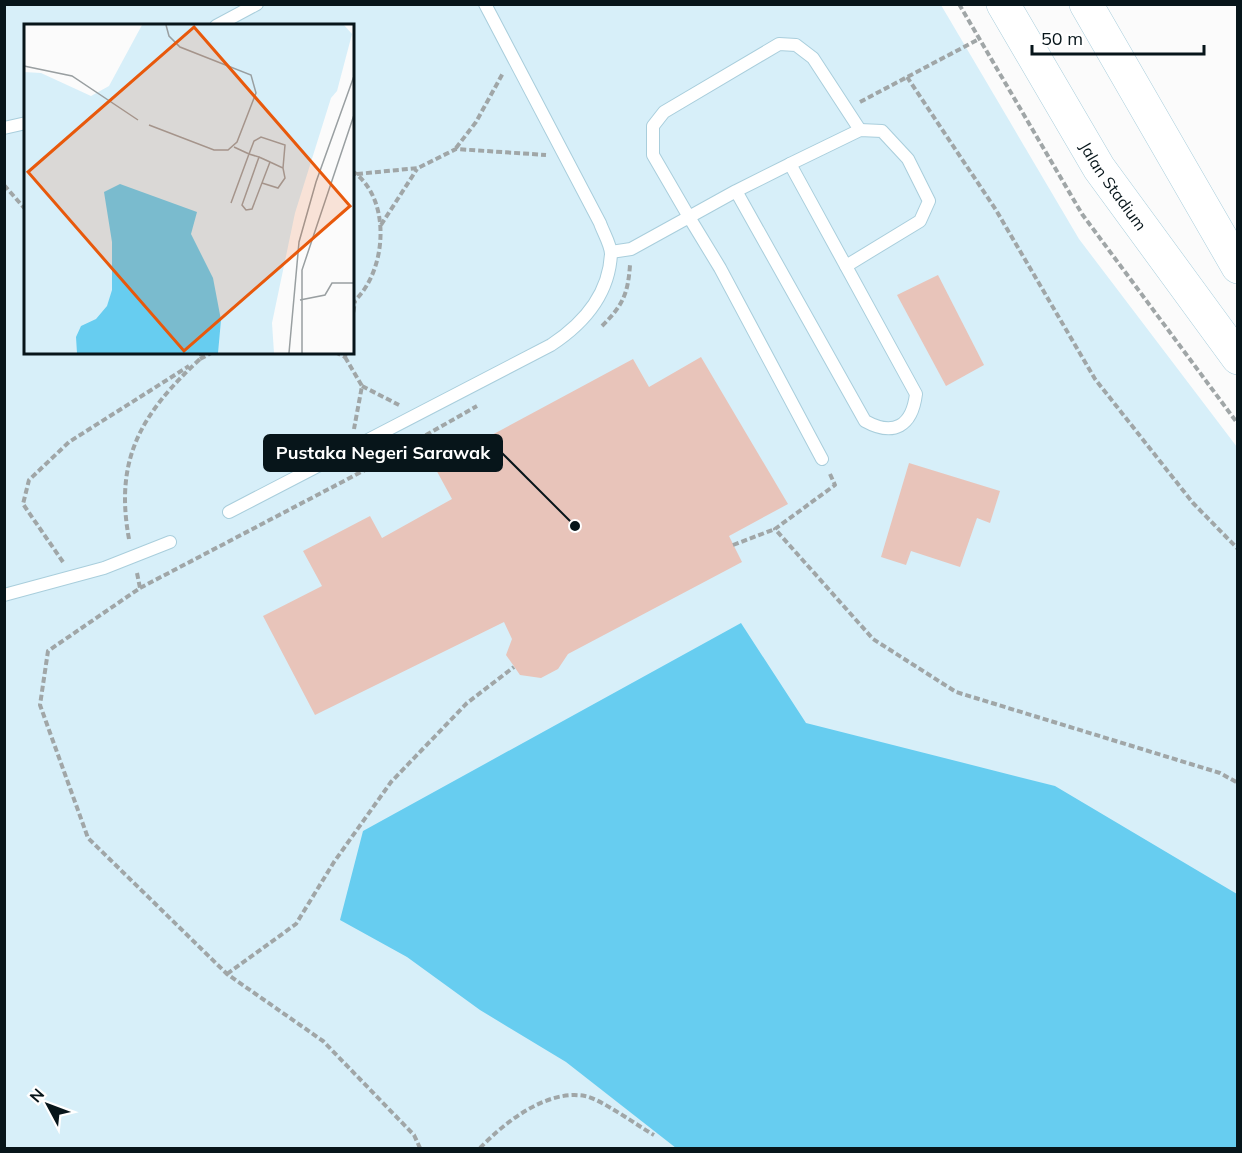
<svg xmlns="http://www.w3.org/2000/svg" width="1242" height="1153" font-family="Mulish,sans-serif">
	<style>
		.green { fill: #d7eff9; fill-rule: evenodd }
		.water { fill: #67cdf0 }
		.building { fill: #e8c4ba }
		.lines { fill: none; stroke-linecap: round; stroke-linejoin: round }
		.lane-casing { stroke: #a9cedc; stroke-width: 14 }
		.secondary-casing { stroke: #a9cedc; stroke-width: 34 }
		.path { stroke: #a0a6a7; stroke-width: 4; stroke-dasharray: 6 3; stroke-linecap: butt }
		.lane { stroke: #fff; stroke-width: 12 }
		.secondary { stroke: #fff; stroke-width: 33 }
		.labels { text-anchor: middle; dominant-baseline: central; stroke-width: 6; stroke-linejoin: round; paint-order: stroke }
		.street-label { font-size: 16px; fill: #07151a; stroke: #fff }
		.inset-road { fill: none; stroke: #999fa1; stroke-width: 1.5 }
		.view { fill: #e8590c; fill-opacity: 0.15; stroke: #e8590c; stroke-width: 3 }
		.inset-edge { fill: none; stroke: #07151a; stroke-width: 3 }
		.leader { fill: none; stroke: #07151a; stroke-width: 2 }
		.callout-dot { fill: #07151a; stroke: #fff; stroke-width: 2 }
		.callout { fill: #07151a; stroke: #07151a; stroke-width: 2 }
		.callout-label { font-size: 18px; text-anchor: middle; font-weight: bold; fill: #fff }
	</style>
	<rect width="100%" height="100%" fill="#fbfbfb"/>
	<!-- green -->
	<path class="green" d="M 5,5 L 941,5 L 1079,239 L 1237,447 L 1237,1148 L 5,1148 ZM 26,26 L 352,26 L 352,352 L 26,352 Z"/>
	<!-- water -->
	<path class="water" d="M 741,623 L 806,723 L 1055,786 L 1237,894 L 1237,1148 L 676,1148 L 566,1062 L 480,1010 L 407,957 L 340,920 L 363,831 Z"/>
	<!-- building -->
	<g class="building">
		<path d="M 938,275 L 984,365 L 946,386 L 897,295 Z"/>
		<path d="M 701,357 L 788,504 L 729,536 L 742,562 L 568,654 L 558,669 L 541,678 L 520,675 L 506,655 L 512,639 L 504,622 L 315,715 L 263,616 L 322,586 L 303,551 L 370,516 L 382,538 L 452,499 L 434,466 L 633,359 L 649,387 Z"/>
		<path d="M 909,463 L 1000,491 L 990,523 L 977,518 L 960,567 L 911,551 L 906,565 L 881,557 Z"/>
	</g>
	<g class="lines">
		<!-- lane casing -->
		<g class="lane-casing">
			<g id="lane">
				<path d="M 216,26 L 257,4"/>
				<path d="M 4,128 L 26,123"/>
				<path d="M 790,164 L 860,130 L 882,131 L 908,159 L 929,201 L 920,221 L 846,266"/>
				<path d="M 736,191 L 790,164 L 916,394 C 912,426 894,437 865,421 L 736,191 L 689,217 L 653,155 L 653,126 L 664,112 L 779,44 L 796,45 L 813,58 L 860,130"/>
				<path d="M 611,252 L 631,249 L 689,217 L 720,268 L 822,459"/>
				<path d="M 229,512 L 551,345 C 583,324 609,295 611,254 C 611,245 603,232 600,223 L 485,4"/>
				<path d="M 4,595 L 104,568 L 170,542"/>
			</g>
		</g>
		<!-- secondary casing -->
		<g class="secondary-casing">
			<g id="secondary">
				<path id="s1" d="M 1003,4 L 1099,168 L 1238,358"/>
				<path d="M 1086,4 L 1238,267"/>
			</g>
		</g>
		<!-- path -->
		<g class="path">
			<path d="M 959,4 L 1082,214 L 1238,424"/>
			<path d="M 907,77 L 996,210 L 1095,379 L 1193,503 L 1238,549"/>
			<path d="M 860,102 L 979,39"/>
			<path d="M 456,148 L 476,122 L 503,73"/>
			<path d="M 352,171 C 393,198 387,274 352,303"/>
			<path d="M 357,174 L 418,168 L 456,149 L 546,155"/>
			<path d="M 4,185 L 26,210"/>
			<path d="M 381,225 L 417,169"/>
			<path d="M 352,321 L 355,301"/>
			<path d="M 602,326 C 622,306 628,295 630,265"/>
			<path d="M 335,352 L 345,357 L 346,352"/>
			<path d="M 345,357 L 362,386 L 354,429"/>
			<path d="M 200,359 L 213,352"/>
			<path d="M 362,386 L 399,405"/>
			<path d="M 830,474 L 835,485 L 775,529 L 873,639 L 956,692 L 1220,773 L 1238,783"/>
			<path d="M 129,539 C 114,458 142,413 200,359 L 202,352"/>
			<path d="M 733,545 L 775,529"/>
			<path d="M 63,562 L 23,504 L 29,480 L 69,442 L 189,366"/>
			<path d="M 137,573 L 140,588 L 48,651 L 40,705 L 88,838 L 227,974 L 323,1041 L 414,1135 L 420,1148"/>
			<path d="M 140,588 L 363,471 L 477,406"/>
			<path d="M 227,974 L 296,924 L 334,862 L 391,782 L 467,703 L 514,667"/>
			<path d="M 480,1148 C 505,1122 547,1089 585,1096 C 601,1099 638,1126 654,1135"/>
		</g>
		<!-- lane -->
		<use href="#lane" class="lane"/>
		<!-- secondary -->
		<use href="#secondary" class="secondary"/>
	</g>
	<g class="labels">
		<!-- street labels -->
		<g class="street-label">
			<text stroke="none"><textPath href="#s1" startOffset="213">Jalan Stadium</textPath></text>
		</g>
	</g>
	<!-- overview -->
	<g transform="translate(24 24)">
		<rect width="330" height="330" fill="#fbfbfb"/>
		<path d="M 118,1 L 320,1 L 328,10 L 313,67 L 307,74 L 271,189 L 248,299 L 250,329 L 0,329 L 0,48 L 17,49 L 67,72 L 85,62 Z" fill="#d7eff9"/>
		<path d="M 96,160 L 173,188 L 167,210 L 189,254 L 197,296 L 194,329 L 53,329 L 52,313 L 57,302 L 72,295 L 83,282 L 88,266 L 88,218 L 80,168 Z" fill="#67cdf0"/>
		<path class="inset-road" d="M 0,42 L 48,52 L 114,96M 125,101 L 190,126 L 204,126 L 213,118 L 232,69 L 227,51 L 156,23 L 145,12 L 142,1M 235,133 L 246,138 L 228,185 L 222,186 L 218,181 L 235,133 L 225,130 L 230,117 L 237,113 L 261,121 L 259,144M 238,159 L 254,164 L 261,154 L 259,144 L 246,138M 207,179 L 225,130 L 210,123M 276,276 L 301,271 L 308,259 L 330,259M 265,329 L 275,218 L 292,158 L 330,52M 278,329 L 278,246 L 330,91"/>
		<path class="view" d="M 170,3 L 326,182 L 160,327 L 4,148 Z"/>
		<rect width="330" height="330" class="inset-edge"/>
	</g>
	<!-- callouts -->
	<path class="leader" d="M575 526L502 453"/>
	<circle class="callout-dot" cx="575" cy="526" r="6"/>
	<rect class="callout" x="264" y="435" width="238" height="36" rx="6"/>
	<g class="callout-label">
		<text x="383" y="459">Pustaka Negeri Sarawak</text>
	</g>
	<!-- border -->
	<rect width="1242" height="1153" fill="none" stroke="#07151a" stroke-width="12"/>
	<!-- north arrow -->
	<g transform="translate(48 1105) rotate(311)" stroke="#ffffff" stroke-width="4.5" paint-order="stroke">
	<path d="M0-4.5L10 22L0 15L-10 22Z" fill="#07151a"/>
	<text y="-9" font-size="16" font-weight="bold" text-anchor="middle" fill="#07151a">N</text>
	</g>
	<!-- scale -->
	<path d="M1032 45v9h172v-9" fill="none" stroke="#07151a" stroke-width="3"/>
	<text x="1041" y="45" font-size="18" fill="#07151a" stroke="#ffffff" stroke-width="4.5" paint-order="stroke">50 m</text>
</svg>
